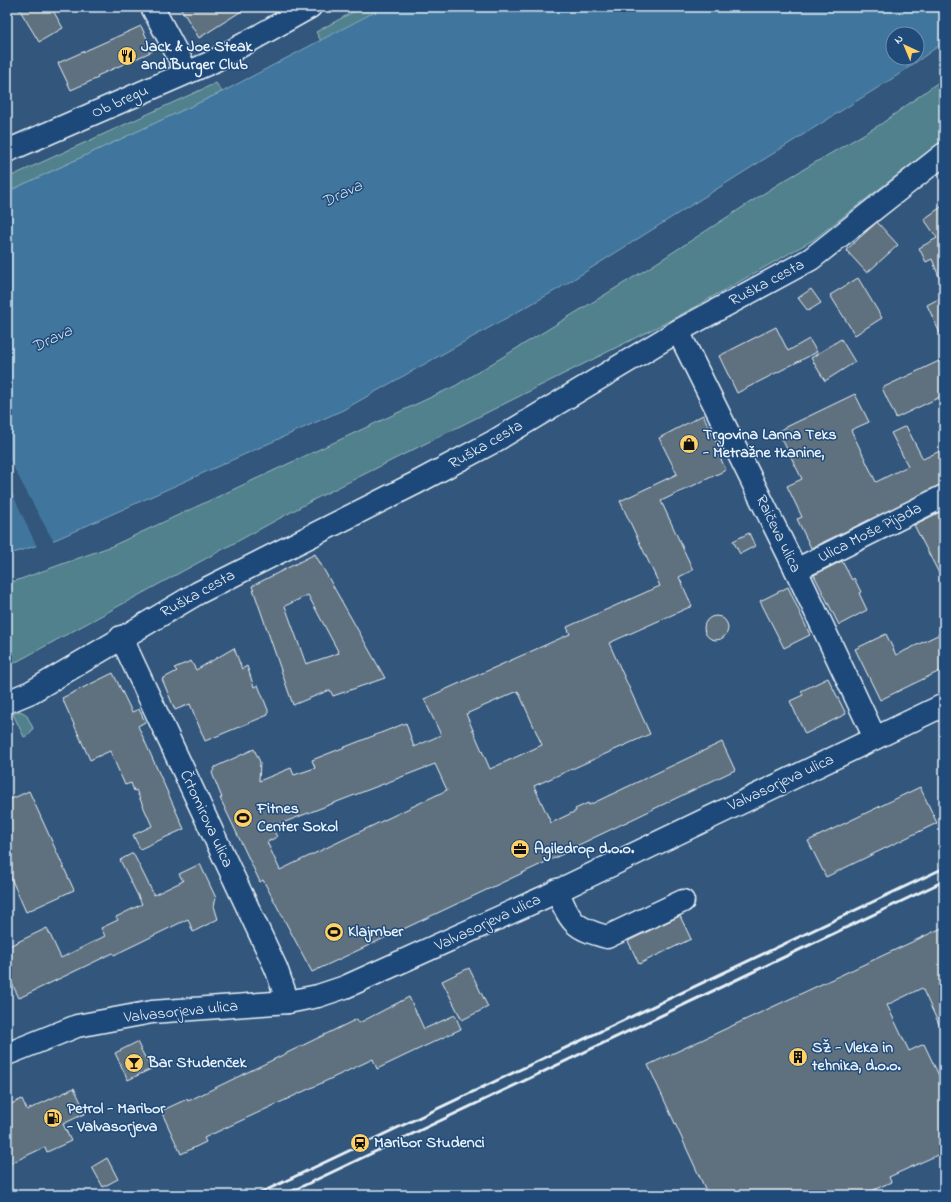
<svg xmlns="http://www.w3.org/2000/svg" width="951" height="1202" font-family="'Indie Flower',sans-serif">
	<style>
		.green { fill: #51818c; stroke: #9cb9c2 }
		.water { fill: #40769d; stroke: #83a7c1; fill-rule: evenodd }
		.pier { fill: #32567c }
		.building { fill: #5e717f; stroke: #e8f1f8; fill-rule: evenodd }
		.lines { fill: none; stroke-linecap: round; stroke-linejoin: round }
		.minor-casing { stroke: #e8f1f8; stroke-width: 25 }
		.minor { stroke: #1f4a7a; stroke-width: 22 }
		.rail { stroke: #e8f1f8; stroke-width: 3 }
		.labels { text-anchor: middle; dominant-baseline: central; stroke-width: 3; stroke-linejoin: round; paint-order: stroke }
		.poi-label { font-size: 16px; font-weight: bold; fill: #e8f1f8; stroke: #1f4a7a; text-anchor: start }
		.street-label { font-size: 16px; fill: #e8f1f8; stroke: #1f4a7a }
		.water-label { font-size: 17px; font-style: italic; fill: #cfdfea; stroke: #1f4a7a }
	</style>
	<rect width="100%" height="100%" fill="#32567c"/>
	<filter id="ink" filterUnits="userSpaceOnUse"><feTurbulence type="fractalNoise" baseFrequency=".025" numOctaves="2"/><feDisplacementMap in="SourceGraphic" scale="8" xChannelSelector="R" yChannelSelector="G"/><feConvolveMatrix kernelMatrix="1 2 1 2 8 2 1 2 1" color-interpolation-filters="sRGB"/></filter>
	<g filter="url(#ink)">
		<!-- green -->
		<g class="green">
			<path d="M 362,7 L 384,7 L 321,41 L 316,32 Z"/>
			<path d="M 944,78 L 944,139 L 813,240 L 675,318 L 315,499 L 7,667 L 7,584 L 112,546 L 455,386 L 647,269 L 780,183 L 881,124 Z"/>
			<path d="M 216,83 L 222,92 L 7,192 L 7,178 Z"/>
			<path d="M 20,711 L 26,714 L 33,728 L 30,734 L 24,737 L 13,714 Z"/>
		</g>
		<!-- water -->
		<path class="water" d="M 384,7 L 944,7 L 944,42 L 898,75 L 558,289 L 343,410 L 57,539 L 7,555 L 7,192 L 222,92 ZM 893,34 L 917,34 L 917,58 L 893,58 Z"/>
		<!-- pier -->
		<path class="pier" d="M 7,455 L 40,517 L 54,542 L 37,547 L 7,482 Z"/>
		<!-- building -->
		<g class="building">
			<path d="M 18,7 L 51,7 L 63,28 L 39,42 Z"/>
			<path d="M 180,7 L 248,7 L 199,38 Z"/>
			<path d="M 141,26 L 153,51 L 97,76 L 98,78 L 71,90 L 58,63 Z"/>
			<path d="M 944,205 L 944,287 L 943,287 L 932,259 L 926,262 L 919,248 L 937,238 L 924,219 Z"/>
			<path d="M 877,222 L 898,245 L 867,273 L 846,250 Z"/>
			<path d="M 858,278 L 882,318 L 855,335 L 830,295 Z"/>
			<path d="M 811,289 L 821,303 L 808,311 L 798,298 Z"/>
			<path d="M 944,296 L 944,342 L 927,305 Z"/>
			<path d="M 776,327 L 788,351 L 809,339 L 817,352 L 737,393 L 719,356 Z"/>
			<path d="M 841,339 L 855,362 L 825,381 L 811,358 Z"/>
			<path d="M 939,361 L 944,371 L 944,395 L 896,418 L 882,388 Z"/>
			<path d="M 855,394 L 869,422 L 851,430 L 876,482 L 908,466 L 891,433 L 906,426 L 923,459 L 944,449 L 944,484 L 811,548 L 797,519 L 802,517 L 787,486 L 802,479 L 778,431 Z"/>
			<path d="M 703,415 L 720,450 L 717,451 L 726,470 L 661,501 L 693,570 L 679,577 L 692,606 L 609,643 L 650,734 L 534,786 L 551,823 L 576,811 L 575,809 L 588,803 L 589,805 L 722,742 L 735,770 L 564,852 L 565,853 L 312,972 L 263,880 L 260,882 L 220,798 L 222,798 L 212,773 L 215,767 L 254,749 L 260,762 L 259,781 L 291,768 L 294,775 L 315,768 L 312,760 L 406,723 L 414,747 L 441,735 L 424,699 L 570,634 L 567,627 L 660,586 L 620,501 L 677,474 L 659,438 ZM 518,691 L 542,745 L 490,769 L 466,714 ZM 435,764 L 447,790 L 280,870 L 267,842 L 277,837 L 272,827 Z"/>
			<path d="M 944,510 L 944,583 L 914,525 Z"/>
			<path d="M 749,533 L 755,546 L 740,554 L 733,541 Z"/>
			<path d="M 315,554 L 385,678 L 333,696 L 330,690 L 293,705 L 252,586 ZM 308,595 L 339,653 L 306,664 L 285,606 Z"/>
			<path d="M 842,561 L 852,580 L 854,578 L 861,592 L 859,593 L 867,610 L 839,625 L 814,575 Z"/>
			<path d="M 788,587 L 810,635 L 784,648 L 760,601 Z"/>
			<circle cx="716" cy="628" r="12"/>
			<path d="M 944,632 L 944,669 L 880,700 L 855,649 L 886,634 L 896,655 Z"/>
			<path d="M 234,648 L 242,669 L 247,666 L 254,687 L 258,685 L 268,710 L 268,715 L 205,741 L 190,704 L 175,710 L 162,679 L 177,671 L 174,668 L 191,661 L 196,670 Z"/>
			<path d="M 113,673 L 132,712 L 139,709 L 145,722 L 138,726 L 184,829 L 140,849 L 133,835 L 152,826 L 136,790 L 134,791 L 131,783 L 125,785 L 110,751 L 90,760 L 62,698 Z"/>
			<path d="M 828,678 L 846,714 L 805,734 L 790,701 L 803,695 L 801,691 Z"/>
			<path d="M 920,787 L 937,823 L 826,877 L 808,841 Z"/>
			<path d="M 29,791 L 74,890 L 26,912 L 7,869 L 7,801 Z"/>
			<path d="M 133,853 L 154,895 L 183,881 L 179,874 L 200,864 L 216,898 L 214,906 L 218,919 L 193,932 L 188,919 L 114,955 L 113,953 L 19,998 L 7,973 L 7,947 L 47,928 L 61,958 L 105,936 L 101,928 L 118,920 L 116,917 L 142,904 L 120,860 Z"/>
			<path d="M 680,916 L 691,939 L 639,964 L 628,941 Z"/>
			<path d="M 944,927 L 944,1035 L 922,988 L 887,1005 L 909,1051 L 924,1044 L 944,1086 L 944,1152 L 889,1177 L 891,1182 L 863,1195 L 708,1195 L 648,1065 Z"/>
			<path d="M 469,968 L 488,1007 L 462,1020 L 442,981 Z"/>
			<path d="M 409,997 L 424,1029 L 455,1015 L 461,1029 L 377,1069 L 373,1059 L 204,1138 L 206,1142 L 181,1154 L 161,1111 L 187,1099 L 188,1101 L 357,1019 L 359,1023 Z"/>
			<path d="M 137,1042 L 151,1069 L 128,1080 L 115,1053 Z"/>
			<path d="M 74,1088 L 86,1113 L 63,1124 L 71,1141 L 47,1152 L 45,1147 L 7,1165 L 7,1106 L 22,1099 L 27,1110 Z"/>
			<path d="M 107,1158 L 118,1179 L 103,1187 L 92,1167 Z"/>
		</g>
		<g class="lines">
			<!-- minor casing -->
			<g class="minor-casing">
				<g id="minor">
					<path d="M 152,7 L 187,72"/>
					<path d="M 7,151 L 212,62 L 310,7"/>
					<path d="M 678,331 L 796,570 L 875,738"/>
					<path d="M 796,570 L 944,496"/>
					<path d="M 121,637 L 276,968 L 288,1002"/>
					<path d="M 7,702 L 31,692 L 198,593 L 416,483 L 493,442 L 678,331 L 811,259 L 944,154"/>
					<path d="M 557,890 C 570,922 573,928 607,937 L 683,901"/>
					<path d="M 7,1054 L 77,1026 L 152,1012 L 288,1002 L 318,996 L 345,987 L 547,896 L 944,705"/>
				</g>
			</g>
			<!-- minor -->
			<use href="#minor" class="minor"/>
			<!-- rail -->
			<g class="rail">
				<path d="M 256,1195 L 944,868"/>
				<path d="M 284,1195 L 944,881"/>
			</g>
		</g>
	</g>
	<!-- icons -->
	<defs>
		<g id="restaurant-disc" transform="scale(1)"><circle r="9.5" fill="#ffd166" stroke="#1f4a7a"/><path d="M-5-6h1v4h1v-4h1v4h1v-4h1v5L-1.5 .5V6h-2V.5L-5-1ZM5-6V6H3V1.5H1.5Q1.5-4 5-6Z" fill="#111"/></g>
		<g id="shop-disc" transform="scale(1)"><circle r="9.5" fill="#ffd166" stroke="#1f4a7a"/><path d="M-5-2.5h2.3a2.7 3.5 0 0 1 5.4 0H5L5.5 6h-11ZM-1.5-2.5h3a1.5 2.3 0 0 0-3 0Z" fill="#111"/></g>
		<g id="stadium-disc" transform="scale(1)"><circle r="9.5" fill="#ffd166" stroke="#1f4a7a"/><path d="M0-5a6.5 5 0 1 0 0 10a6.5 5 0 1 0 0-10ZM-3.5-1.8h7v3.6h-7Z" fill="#111"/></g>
		<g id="office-disc" transform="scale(1)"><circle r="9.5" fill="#ffd166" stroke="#1f4a7a"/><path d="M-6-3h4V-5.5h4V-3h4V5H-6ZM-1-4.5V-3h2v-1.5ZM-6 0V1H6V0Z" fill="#111"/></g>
		<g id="building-disc" transform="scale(1)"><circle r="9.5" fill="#ffd166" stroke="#1f4a7a"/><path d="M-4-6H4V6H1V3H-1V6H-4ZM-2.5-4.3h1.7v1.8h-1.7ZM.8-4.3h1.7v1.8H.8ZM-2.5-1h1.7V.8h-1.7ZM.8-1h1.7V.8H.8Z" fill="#111"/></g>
		<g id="bar-disc" transform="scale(1)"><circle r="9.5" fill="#ffd166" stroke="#1f4a7a"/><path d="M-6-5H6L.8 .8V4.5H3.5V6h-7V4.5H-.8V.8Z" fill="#111"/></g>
		<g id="fuel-disc" transform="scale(1)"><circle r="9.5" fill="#ffd166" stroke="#1f4a7a"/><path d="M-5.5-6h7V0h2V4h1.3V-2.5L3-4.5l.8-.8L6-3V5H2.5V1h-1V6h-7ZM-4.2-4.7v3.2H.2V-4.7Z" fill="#111"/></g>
		<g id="station-disc" transform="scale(1)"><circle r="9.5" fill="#ffd166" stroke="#1f4a7a"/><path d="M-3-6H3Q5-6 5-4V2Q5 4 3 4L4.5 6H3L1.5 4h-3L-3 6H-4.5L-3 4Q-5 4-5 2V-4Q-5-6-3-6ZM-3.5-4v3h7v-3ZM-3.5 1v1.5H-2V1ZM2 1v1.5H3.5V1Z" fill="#111"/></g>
	</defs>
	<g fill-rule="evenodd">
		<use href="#restaurant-disc" x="127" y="56"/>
		<use href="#shop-disc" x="689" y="444"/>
		<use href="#stadium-disc" x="243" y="818"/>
		<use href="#office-disc" x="520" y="849"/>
		<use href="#stadium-disc" x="334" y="932"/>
		<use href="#building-disc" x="798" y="1057"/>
		<use href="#bar-disc" x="134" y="1063"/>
		<use href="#fuel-disc" x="53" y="1118"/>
		<use href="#station-disc" x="360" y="1143"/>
	</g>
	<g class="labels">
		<!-- poi labels -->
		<g class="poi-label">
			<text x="141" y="47">Jack &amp; Joe Steak<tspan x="141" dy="18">and Burger Club</tspan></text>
			<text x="703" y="435">Trgovina Lanna Teks<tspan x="703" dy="18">- Metražne tkanine,</tspan></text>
			<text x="257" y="809">Fitnes<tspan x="257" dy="18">Center Sokol</tspan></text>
			<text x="534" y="849">Agiledrop d.o.o.</text>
			<text x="348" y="932">Klajmber</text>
			<text x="812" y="1048">SŽ - Vleka in<tspan x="812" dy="18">tehnika, d.o.o.</tspan></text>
			<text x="148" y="1063">Bar Studenček</text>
			<text x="67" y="1109">Petrol - Maribor<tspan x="67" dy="18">- Valvasorjeva</tspan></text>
			<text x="374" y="1143">Maribor Studenci</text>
		</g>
		<!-- street labels -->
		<g class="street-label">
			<text transform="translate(120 102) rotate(-24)">Ob bregu</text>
			<text transform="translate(767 283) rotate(-28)">Ruška cesta</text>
			<text transform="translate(486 445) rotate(-30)">Ruška cesta</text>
			<text transform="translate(870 533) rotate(-27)">Ulica Moše Pijada</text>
			<text transform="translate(778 534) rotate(64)">Raičeva ulica</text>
			<text transform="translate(198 594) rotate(-29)">Ruška cesta</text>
			<text transform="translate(781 783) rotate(-25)">Valvasorjeva ulica</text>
			<text transform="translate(206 819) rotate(65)">Črtomirova ulica</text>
			<text transform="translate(488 923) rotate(-25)">Valvasorjeva ulica</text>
			<text transform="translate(181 1012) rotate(-6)">Valvasorjeva ulica</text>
		</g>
		<!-- water labels -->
		<g class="water-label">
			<text transform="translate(342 194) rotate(-26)">Drava</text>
			<text transform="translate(52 339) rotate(-26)">Drava</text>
		</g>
	</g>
	<!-- margin -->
	<rect width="951" height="1202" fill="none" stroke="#1f4a7a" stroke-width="24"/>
	<rect x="12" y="12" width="927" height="1178" fill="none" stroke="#e8f1f8" stroke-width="1.5" filter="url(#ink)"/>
	<!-- north arrow -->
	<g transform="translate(905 46) rotate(316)"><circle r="19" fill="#1f4a7a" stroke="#6f8dac"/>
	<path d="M0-3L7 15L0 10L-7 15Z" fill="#ffd166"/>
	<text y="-6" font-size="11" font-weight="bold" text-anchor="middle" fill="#e8f1f8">N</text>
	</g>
</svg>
